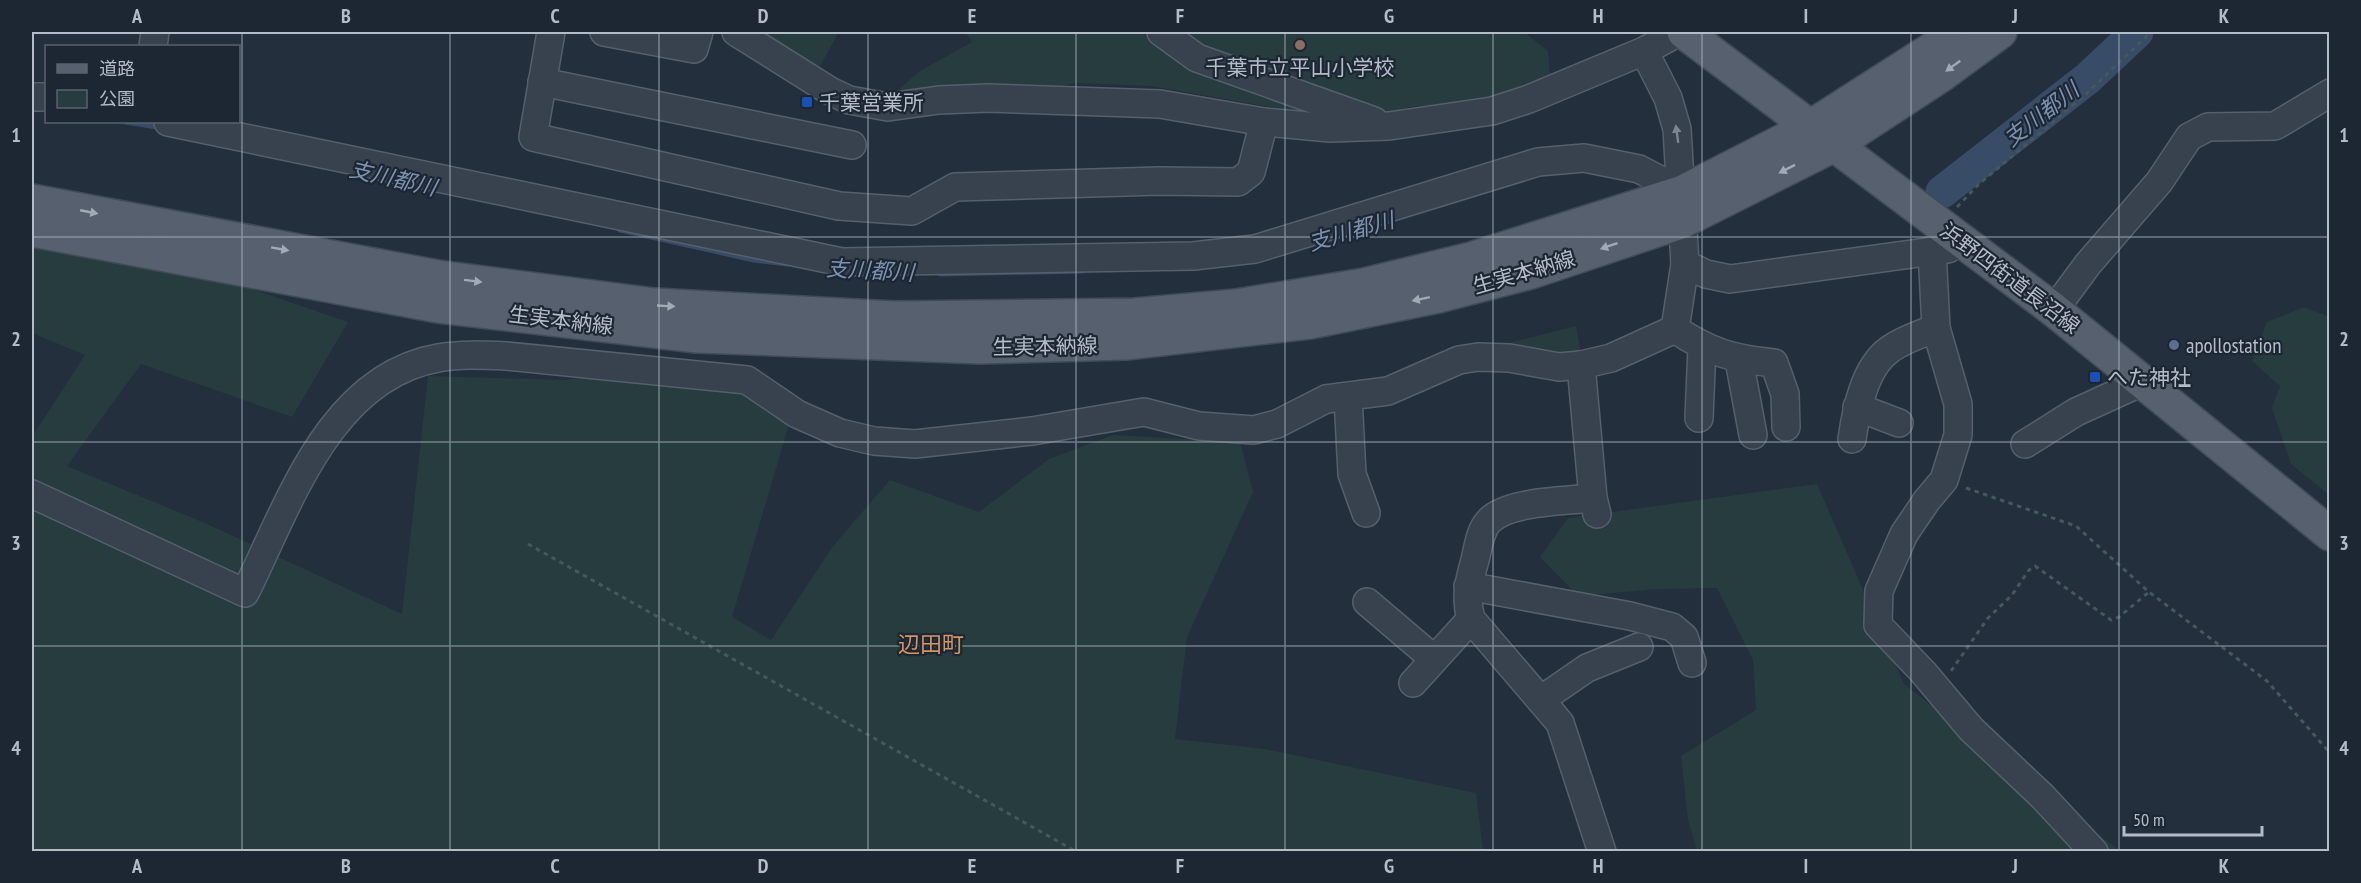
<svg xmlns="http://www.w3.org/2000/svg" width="2361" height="883" font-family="'PT Sans Narrow','Noto Sans JP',sans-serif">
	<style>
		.green { fill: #263c3f }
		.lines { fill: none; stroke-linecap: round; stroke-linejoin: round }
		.stream { stroke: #394c67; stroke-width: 5 }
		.river { stroke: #394c67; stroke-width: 33 }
		.minor-casing { stroke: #565f6c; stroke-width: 30 }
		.major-casing { stroke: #414a57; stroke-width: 36 }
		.path { stroke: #44595c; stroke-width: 3; stroke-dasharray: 4.5 4.5; stroke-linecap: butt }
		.minor { stroke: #38414e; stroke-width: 27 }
		.major { stroke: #56606e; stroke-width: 33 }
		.oneway { fill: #a1aab7 }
		.oneway2 { fill: #7c8592 }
		.grid { fill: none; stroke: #b4bcc9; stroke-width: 1.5; stroke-opacity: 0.55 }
		.education-dot { fill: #8d6e63; stroke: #1d2633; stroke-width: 2 }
		.transit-dot { fill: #1a4fb4; stroke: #1d2633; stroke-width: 2 }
		.service-dot { fill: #5c6f8a; stroke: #1d2633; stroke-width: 2 }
		.labels { text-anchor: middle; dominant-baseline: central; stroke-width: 4.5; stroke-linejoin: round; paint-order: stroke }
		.poi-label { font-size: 21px; fill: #b4bcc9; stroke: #1d2633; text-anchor: start }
		.street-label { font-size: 21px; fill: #b4bcc9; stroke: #1d2633 }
		.water-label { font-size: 22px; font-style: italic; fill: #7c92b1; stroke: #1d2633 }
		.neighbourhood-label { font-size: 22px; fill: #d59563; stroke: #1d2633 }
		.neatline { fill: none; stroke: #b4bcc9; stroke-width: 2 }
		.grid-label { font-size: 20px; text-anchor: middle; font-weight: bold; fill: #b4bcc9 }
	</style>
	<rect width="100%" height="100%" fill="#242f3e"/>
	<!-- green -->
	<g class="green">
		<path d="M 752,32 L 839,32 L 816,73 Z"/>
		<path d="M 965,32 L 1141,32 L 1187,64 L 1310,114 L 1151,86 L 1075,83 L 984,103 L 888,99 L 920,71 L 972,42 Z"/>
		<path d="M 1174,32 L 1524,32 L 1548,51 L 1550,74 L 1487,100 L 1409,107 L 1384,114 L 1179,37 Z"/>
		<path d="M 32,243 L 240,285 L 348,322 L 292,417 L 141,364 L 67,466 L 207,524 L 402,614 L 428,376 L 563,380 L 715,363 L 790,421 L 732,617 L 771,640 L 833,546 L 890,480 L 979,512 L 1049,459 L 1113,435 L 1240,442 L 1253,492 L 1187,637 L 1175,739 L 1265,749 L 1476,793 L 1483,851 L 32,851 L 32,437 L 85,355 L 32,333 Z"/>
		<path d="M 2304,307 L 2329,317 L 2329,495 L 2291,464 L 2272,408 L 2280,386 L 2252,361 L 2267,322 Z"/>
		<path d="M 1576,326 L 1582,359 L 1481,350 Z"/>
		<path d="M 1817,484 L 1904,684 L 2120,851 L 1697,851 L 1688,820 L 1681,756 L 1756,710 L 1753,660 L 1717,588 L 1658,589 L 1578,596 L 1540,557 L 1568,518 Z"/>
	</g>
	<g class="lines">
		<!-- stream -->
		<g class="stream">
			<path d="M 126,122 L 163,128"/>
			<path d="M 620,230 L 754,260 L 787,264"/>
			<path d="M 940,274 L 1083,271"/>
		</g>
		<!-- river -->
		<path class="river" d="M 1942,192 L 2088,78 L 2137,32"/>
		<!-- minor casing -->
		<g class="minor-casing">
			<g id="minor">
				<path d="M 551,32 L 533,137 L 839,206 L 912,211 L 955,187 L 1159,181 L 1238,182 L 1251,172 L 1264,122"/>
				<path d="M 604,32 L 694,49 L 699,32"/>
				<path d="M 736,32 L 830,91 L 849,100 L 888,107 L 939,100 L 988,98 L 1160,104 L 1264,122 L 1330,128 L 1389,126 L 1492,111 L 1529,99 L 1644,51 L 1679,32"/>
				<path d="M 1161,32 L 1197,58 L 1374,121"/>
				<path d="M 153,46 L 155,32"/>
				<path d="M 1644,51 L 1668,98 L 1677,129 L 1685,264 L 1706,274 L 1730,279 L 1948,249"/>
				<path d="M 542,82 L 852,145"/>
				<path d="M 32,97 L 46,97"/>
				<path d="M 168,122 L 842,262 L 1193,256 L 1255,249 L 1538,162 L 1584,158 L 1639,169 L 1683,192"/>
				<path d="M 1932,251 L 1936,328 L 1958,404 L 1958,435 L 1944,480 L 1927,500 L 1904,534 L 1879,591 L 1878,625 L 1923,672 L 1971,729 L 2042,796 L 2094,852"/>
				<path d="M 2054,310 L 2088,264 L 2159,182 L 2189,137 L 2208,127 L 2275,126 L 2330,93"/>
				<path d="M 1675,329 C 1709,352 1733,359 1774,363 L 1785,394 L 1786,427"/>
				<path d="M 1675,329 L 1685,264"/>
				<path d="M 1739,360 L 1753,435"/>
				<path d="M 1581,365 L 1593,498 L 1597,514"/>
				<path d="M 1348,397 L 1352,474 L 1366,513"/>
				<path d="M 1857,407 L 1899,423"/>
				<path d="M 1699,418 L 1702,347"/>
				<path d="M 1852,439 C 1856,411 1864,368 1889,350 C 1902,340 1921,334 1936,328"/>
				<path d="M 2025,444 L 2076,412 L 2142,382"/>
				<path d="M 32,494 L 245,593 C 288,507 329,377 438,358 C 460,354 483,355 506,356 L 747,380 L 797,414 L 840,433 L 874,441 L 915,444 L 1032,431 L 1144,412 L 1199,426 L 1254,430 L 1277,424 L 1326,399 L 1388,391 L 1459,360 L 1478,357 L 1509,358 L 1559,367 L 1581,365 L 1611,358 L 1675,329"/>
				<path d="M 1593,498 C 1566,501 1508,501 1489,521 C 1480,530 1478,548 1475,560 C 1469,581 1465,598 1471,619 L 1560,723 L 1602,852"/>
				<path d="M 1468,586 L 1630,616 L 1672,627 L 1684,637 L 1692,663"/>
				<path d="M 1367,602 L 1434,659"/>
				<path d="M 1413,683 L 1471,619"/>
				<path d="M 1542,699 L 1587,668 L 1639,647"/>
			</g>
		</g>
		<!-- major casing -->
		<g class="major-casing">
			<g id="major">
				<path d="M 1684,32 L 2054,310 L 2330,534"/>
				<path d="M 32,201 L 438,277 L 655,305 L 894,318 L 1135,315 L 1236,306 L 1364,285 L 1471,259 L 1683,192 L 1812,126 L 1959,32"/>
				<path d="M 32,230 L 438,306 L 697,336 L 980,347 L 1126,343 L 1310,322 L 1438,296 L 1531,272 L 1681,222 L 1836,144 L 1940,76 L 2000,32"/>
			</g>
		</g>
		<!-- path -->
		<g class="path">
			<path d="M 1957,207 L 1979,184 L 2085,95 L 2151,32"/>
			<path d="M 1966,488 L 2076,526 L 2149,592 L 2267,681 L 2330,753"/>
			<path d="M 528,544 L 1077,852"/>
			<path d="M 1951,671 L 1988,618 L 2012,595 L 2029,570 L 2035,566 L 2111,620 L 2119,617 L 2149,592"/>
		</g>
		<!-- minor -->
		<use href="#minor" class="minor"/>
		<!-- major -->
		<use href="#major" class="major"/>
	</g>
	<!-- one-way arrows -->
	<defs><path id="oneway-solid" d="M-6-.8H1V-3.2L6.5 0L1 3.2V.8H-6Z" transform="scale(1.5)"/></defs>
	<g class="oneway">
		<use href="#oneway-solid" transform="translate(1953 66) rotate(144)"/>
		<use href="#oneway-solid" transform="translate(1787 169) rotate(153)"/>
		<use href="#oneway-solid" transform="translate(89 212) rotate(11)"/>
		<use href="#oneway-solid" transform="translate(1609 246) rotate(161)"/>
		<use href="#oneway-solid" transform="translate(280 249) rotate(10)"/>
		<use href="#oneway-solid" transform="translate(473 281) rotate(7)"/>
		<use href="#oneway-solid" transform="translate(1421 299) rotate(168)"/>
		<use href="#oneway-solid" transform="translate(666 306) rotate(3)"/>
	</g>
	<use class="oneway2" href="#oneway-solid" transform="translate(1677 134) rotate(-98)"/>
	<!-- grid -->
	<path class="grid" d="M 242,32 L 242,852M 450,32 L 450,852M 659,32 L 659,852M 868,32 L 868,852M 1076,32 L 1076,852M 1285,32 L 1285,852M 1493,32 L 1493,852M 1702,32 L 1702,852M 1911,32 L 1911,852M 2119,32 L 2119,852M 32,237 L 2330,237M 32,442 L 2330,442M 32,646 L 2330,646"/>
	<!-- markers -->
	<circle class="education-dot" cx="1300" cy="45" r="6"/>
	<g class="transit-dot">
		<rect x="801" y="96" width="12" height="12" rx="3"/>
		<rect x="2089" y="371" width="12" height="12" rx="3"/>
	</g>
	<circle class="service-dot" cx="2174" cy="345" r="6"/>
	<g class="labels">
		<!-- poi labels -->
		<g class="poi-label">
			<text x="1300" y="67" text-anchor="middle">千葉市立平山小学校</text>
			<text x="819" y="102">千葉営業所</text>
			<text x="2186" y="345">apollostation</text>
			<text x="2107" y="377">へた神社</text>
		</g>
		<!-- street labels -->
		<g class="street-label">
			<text transform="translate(1524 272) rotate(-16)">生実本納線</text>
			<text transform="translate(2010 278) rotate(37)">浜野四街道長沼線</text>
			<text transform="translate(561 320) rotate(7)">生実本納線</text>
			<text transform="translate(1045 346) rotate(-1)">生実本納線</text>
		</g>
		<!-- water labels -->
		<g class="water-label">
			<text transform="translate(2041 114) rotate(-38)">支川都川</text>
			<text transform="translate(393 178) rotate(13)">支川都川</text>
			<text transform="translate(1351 231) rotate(-16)">支川都川</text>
			<text transform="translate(870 270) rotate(3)">支川都川</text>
		</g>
		<!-- neighbourhood labels -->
		<g class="neighbourhood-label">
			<text x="931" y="644">辺田町</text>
		</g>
	</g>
	<!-- border -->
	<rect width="2361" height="883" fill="none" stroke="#1d2633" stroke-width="66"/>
	<!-- legend -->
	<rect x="45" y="45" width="195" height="78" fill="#1d2633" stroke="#59626f" stroke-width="1.5"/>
	<rect x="57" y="64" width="30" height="9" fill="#56606e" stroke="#59626f" stroke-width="1.5"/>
	<text x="99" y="75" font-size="18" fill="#b4bcc9">道路</text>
	<rect x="57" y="90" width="30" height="18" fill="#263c3f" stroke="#59626f" stroke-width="1.5"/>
	<text x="99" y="105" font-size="18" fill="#b4bcc9">公園</text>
	<!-- scale -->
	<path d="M2124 826v9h138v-9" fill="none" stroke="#b4bcc9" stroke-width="3"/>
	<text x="2133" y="826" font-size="18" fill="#b4bcc9" stroke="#1d2633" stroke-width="4.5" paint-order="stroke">50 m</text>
	<rect x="33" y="33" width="2295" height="817" class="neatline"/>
	<g class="grid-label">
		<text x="137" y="23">A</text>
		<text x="346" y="23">B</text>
		<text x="555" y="23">C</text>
		<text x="763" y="23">D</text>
		<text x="972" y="23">E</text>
		<text x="1180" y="23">F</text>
		<text x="1389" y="23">G</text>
		<text x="1598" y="23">H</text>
		<text x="1806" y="23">I</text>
		<text x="2015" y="23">J</text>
		<text x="2224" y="23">K</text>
		<text x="16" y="142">1</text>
		<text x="2344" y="142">1</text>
		<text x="16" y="346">2</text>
		<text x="2344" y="346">2</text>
		<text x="16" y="550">3</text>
		<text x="2344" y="550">3</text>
		<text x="16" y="755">4</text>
		<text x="2344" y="755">4</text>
		<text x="137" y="873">A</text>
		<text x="346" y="873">B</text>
		<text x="555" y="873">C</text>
		<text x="763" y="873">D</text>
		<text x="972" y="873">E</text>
		<text x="1180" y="873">F</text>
		<text x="1389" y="873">G</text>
		<text x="1598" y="873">H</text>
		<text x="1806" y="873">I</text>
		<text x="2015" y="873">J</text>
		<text x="2224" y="873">K</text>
	</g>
</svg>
